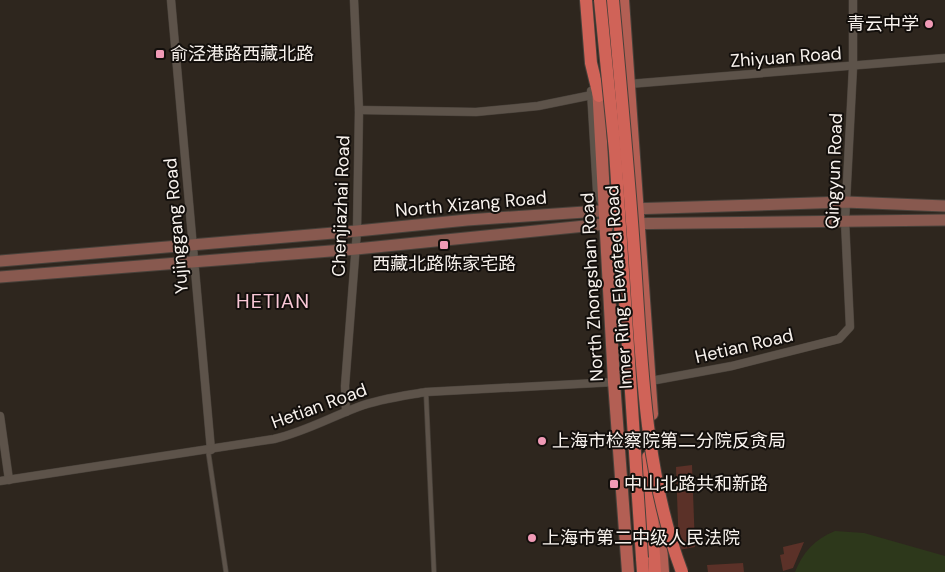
<svg xmlns="http://www.w3.org/2000/svg" width="945" height="572" font-family="'DM Sans','Noto Sans SC',sans-serif">
	<style>
		.green { fill: #2d381b }
		.building { fill: #5b3128 }
		.lines { fill: none; stroke-linecap: round; stroke-linejoin: round }
		.service-casing { stroke: #48413a; stroke-width: 5.5 }
		.minor-casing { stroke: #48413a; stroke-width: 9 }
		.secondary-casing { stroke: #48413a; stroke-width: 13 }
		.primary-casing { stroke: #48413a; stroke-width: 14 }
		.trunk-casing { stroke: #48413a; stroke-width: 14 }
		.service { stroke: #5d534a; stroke-width: 4 }
		.minor { stroke: #5d534a; stroke-width: 8 }
		.secondary { stroke: #88594f; stroke-width: 11 }
		.primary { stroke: #b35f54; stroke-width: 12 }
		.trunk { stroke: #d06358; stroke-width: 12 }
		.trunk-bridge-casing { stroke: #48413a; stroke-width: 14; stroke-linecap: butt }
		.trunk-bridge { stroke: #d06358; stroke-width: 12 }
		.poi-dot { fill: #f09ab6; stroke: #130f0c; stroke-width: 2 }
		.labels { text-anchor: middle; dominant-baseline: central; stroke-width: 4; stroke-linejoin: round; paint-order: stroke }
		.poi-label { font-size: 18px; fill: #f8f2ed; stroke: #130f0c; text-anchor: start }
		.street-label { font-size: 18px; fill: #f8f2ed; stroke: #130f0c }
		.quarter-label { font-size: 20px; letter-spacing: 1px; fill: #f9c7d6; stroke: #130f0c }
	</style>
	<rect width="100%" height="100%" fill="#2e261e"/>
	<!-- green -->
	<path class="green" d="M 835,531 L 864,533 L 945,556 L 945,572 L 795,572 C 803,552 815,539 835,531 Z"/>
	<!-- building -->
	<g class="building">
		<path d="M 692,465 L 695,547 L 679,550 L 676,467 Z"/>
		<path d="M 804,542 L 793,568 L 783,571 L 780,555 L 784,554 L 783,547 Z"/>
		<path d="M 743,563 L 744,572 L 708,572 L 707,565 Z"/>
	</g>
	<g class="lines">
		<!-- service casing -->
		<g class="service-casing">
			<g id="service">
				<path d="M 426,392 L 434,572"/>
				<path d="M 208,450 L 226,572"/>
			</g>
		</g>
		<!-- minor casing -->
		<g class="minor-casing">
			<g id="minor">
				<path d="M 171,0 L 211,450"/>
				<path d="M 629,84 L 945,58"/>
				<path d="M 591,91 L 597,191 L 601,201"/>
				<path d="M 359,110 L 476,112 L 538,106 L 592,95"/>
				<path d="M 656,380 L 732,366 L 839,339 L 850,327 L 845,221 L 853,67 L 853,0"/>
				<path d="M 346,412 L 345,386 L 357,231 L 359,110 L 354,0"/>
				<path d="M 0,416 L 9,480"/>
				<path d="M 0,481 L 274,439 C 304,432 329,418 358,407 C 379,399 403,396 426,392 L 634,381"/>
			</g>
		</g>
		<!-- secondary casing -->
		<g class="secondary-casing">
			<g id="secondary">
				<path d="M 630,209 L 845,202 L 945,206"/>
				<path d="M 0,261 L 357,231 L 467,220 L 614,210"/>
				<path d="M 0,277 L 356,249 L 605,224 L 945,220"/>
			</g>
		</g>
		<!-- primary casing -->
		<g class="primary-casing">
			<g id="primary">
				<path d="M 623,0 L 652,414"/>
				<path d="M 598,85 L 614,382 L 628,572"/>
				<path d="M 658,504 L 663,572"/>
			</g>
		</g>
		<!-- trunk casing -->
		<g class="trunk-casing">
			<g id="trunk">
				<path d="M 586,0 L 591,63 L 599,96"/>
				<path d="M 648,457 L 655,572"/>
				<path d="M 642,558 L 643,572"/>
			</g>
		</g>
		<!-- service -->
		<use href="#service" class="service"/>
		<!-- minor -->
		<use href="#minor" class="minor"/>
		<!-- secondary -->
		<use href="#secondary" class="secondary"/>
		<!-- primary -->
		<use href="#primary" class="primary"/>
		<!-- trunk -->
		<use href="#trunk" class="trunk"/>
		<!-- trunk-bridge casing -->
		<g class="trunk-bridge-casing">
			<g id="trunk-bridge">
				<path d="M 600,0 L 615,151 L 642,558"/>
				<path d="M 613,0 C 621,88 629,175 635,263 C 642,367 645,474 682,572"/>
			</g>
		</g>
		<!-- trunk-bridge -->
		<use href="#trunk-bridge" class="trunk-bridge"/>
	</g>
	<!-- markers -->
	<g class="poi-dot">
		<circle cx="929" cy="24" r="5"/>
		<rect x="155" y="49" width="10" height="10" rx="2.5"/>
		<rect x="439" y="240" width="10" height="10" rx="2.5"/>
		<circle cx="542" cy="441" r="5"/>
		<rect x="609" y="479" width="10" height="10" rx="2.5"/>
		<circle cx="532" cy="538" r="5"/>
	</g>
	<g class="labels">
		<!-- poi labels -->
		<g class="poi-label">
			<text x="919" y="24" text-anchor="end">青云中学</text>
			<text x="170" y="54">俞泾港路西藏北路</text>
			<text x="444" y="264" text-anchor="middle">西藏北路陈家宅路</text>
			<text x="552" y="441">上海市检察院第二分院反贪局</text>
			<text x="624" y="484">中山北路共和新路</text>
			<text x="542" y="538">上海市第二中级人民法院</text>
		</g>
		<!-- street labels -->
		<g class="street-label">
			<text transform="translate(786 57) rotate(-4)">Zhiyuan Road</text>
			<text transform="translate(834 171) rotate(-88)">Qingyun Road</text>
			<text transform="translate(471 204) rotate(-5)">North Xizang Road</text>
			<text transform="translate(341 206) rotate(-88)">Chenjiazhai Road</text>
			<text transform="translate(176 226) rotate(-95)">Yujinggang Road</text>
			<text transform="translate(592 287) rotate(-93)">North Zhongshan Road</text>
			<text transform="translate(619 287) rotate(-94)">Inner Ring Elevated Road</text>
			<text transform="translate(744 346) rotate(-13)">Hetian Road</text>
			<text transform="translate(319 406) rotate(-20)">Hetian Road</text>
		</g>
		<!-- quarter labels -->
		<g class="quarter-label">
			<text x="273" y="301">HETIAN</text>
		</g>
	</g>
</svg>
